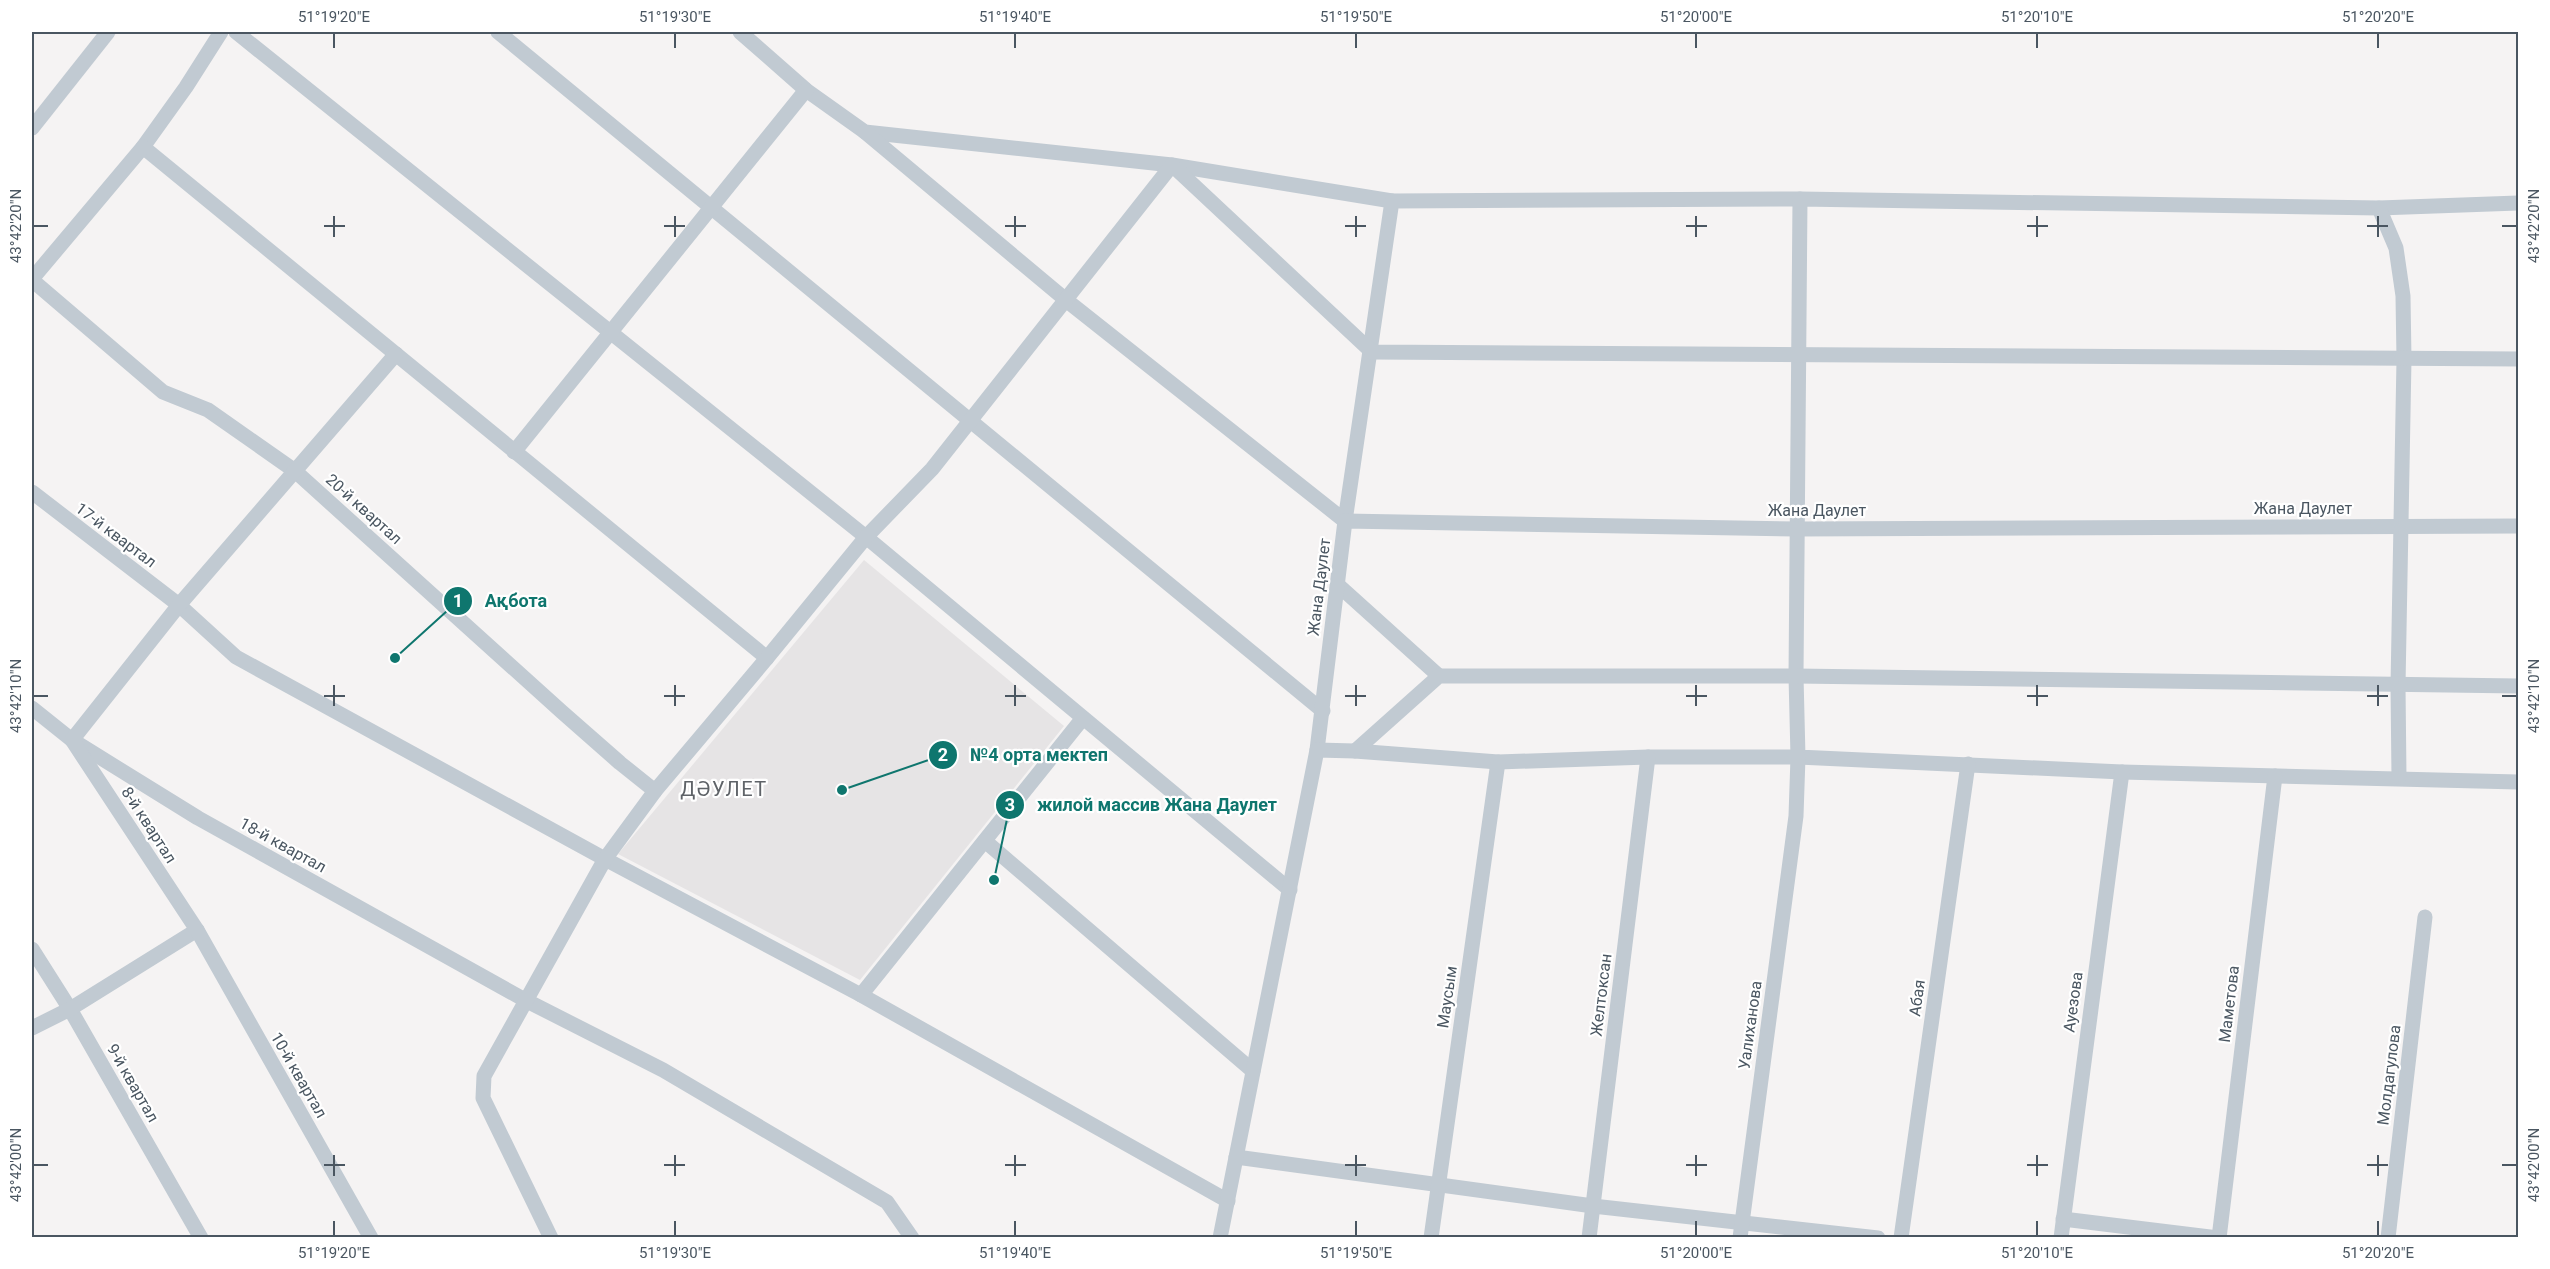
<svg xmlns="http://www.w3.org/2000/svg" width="2550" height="1269" font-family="Roboto,sans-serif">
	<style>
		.education { fill: #e6e4e5 }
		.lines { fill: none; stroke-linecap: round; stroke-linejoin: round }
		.minor { stroke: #c1cad2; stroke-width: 15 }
		.ticks { fill: none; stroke: #4a5661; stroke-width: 2 }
		.labels { text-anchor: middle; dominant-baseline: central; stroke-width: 4.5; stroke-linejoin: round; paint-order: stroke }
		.street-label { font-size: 16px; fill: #4a5661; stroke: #fff }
		.quarter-label { font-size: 20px; letter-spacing: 1.5px; fill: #5f6368; stroke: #fff }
		.leader { fill: none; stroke: #0f766e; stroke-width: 2 }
		.callout-dot { fill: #0f766e; stroke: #fff; stroke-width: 2 }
		.mark-label { font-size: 18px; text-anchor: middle; font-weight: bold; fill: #fff }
		.callout-label { font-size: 18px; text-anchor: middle; font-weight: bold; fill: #0f766e; stroke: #fff; stroke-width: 4.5; stroke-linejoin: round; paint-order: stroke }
		.neatline { fill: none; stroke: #4a5661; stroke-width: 2 }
		.ticks-label { font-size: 15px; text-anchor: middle; fill: #4a5661 }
	</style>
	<rect width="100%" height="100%" fill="#f5f3f3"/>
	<!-- education -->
	<path class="education" d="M 864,560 L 1064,726 L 860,980 L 618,854 Z"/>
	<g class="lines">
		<!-- minor -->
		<g class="minor">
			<path d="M 221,32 L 186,87 L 143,147 L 767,658"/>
			<path d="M 236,32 L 866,537 L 1290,890"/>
			<path d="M 498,32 L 1323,711"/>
			<path d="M 740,32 L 806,90 L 865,132 L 1172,165 L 1392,201"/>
			<path d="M 32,128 L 108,32"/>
			<path d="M 865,132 L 1066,300 L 1345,521 L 1392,201 L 1800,199"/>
			<path d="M 2518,203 L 2379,208 L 1800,199 L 1796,676 L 1798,757 L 2122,772 L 2518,782"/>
			<path d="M 2379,208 L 2396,248 L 2403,296 L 2404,359 L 2398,686 L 2399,777"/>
			<path d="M 32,279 L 143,147"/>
			<path d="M 32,280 L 163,392 L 208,410 L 295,471 L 562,712 L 620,763 L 655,791"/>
			<path d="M 514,452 L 806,90"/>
			<path d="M 32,492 L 179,605 L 236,657 L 605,859 L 861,995 L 1083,718"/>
			<path d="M 1338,585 L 1439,676"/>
			<path d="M 32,708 L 72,740 L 198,818 L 525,1000 L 663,1070 L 887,1202 L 912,1238"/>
			<path d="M 1317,750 L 1345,521 L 1797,529 L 2518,526"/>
			<path d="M 1355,751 L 1439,676 L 1796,676 L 2518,686"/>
			<path d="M 985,841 L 1253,1071"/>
			<path d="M 32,949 L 70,1009 L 201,1238"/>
			<path d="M 861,995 L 1228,1201"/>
			<path d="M 32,1028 L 70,1009 L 197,930"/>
			<path d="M 1236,1157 L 1593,1206 L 1878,1238"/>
			<path d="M 2063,1219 L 2218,1238"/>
			<path d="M 371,1238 L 197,930 L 72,740 L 179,605 L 396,354"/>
			<path d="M 551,1238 L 483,1098 L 484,1076 L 605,859 L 655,791 L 767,658 L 866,537 L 932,469 L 1172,165 L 1372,352 L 2518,359"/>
			<path d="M 1220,1238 L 1317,750 L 1355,751 L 1498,762 L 1648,757 L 1798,757 L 1796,816 L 1740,1238"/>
			<path d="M 1431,1238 L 1498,762"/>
			<path d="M 1589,1238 L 1648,757"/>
			<path d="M 1901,1238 L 1968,764"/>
			<path d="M 2061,1238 L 2122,772"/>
			<path d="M 2219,1238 L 2275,776"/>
			<path d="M 2388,1238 L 2425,917"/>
		</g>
	</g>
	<!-- ticks -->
	<path class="ticks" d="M 334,33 L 334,48M 675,33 L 675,48M 1015,33 L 1015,48M 1356,33 L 1356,48M 1696,33 L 1696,48M 2037,33 L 2037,48M 2378,33 L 2378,48M 334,216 L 334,237M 675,216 L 675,237M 1015,216 L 1015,237M 1356,216 L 1356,237M 1696,216 L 1696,237M 2037,216 L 2037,237M 2378,216 L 2378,237M 33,226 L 48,226M 324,226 L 345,226M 664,226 L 685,226M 1005,226 L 1026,226M 1345,226 L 1366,226M 1686,226 L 1707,226M 2027,226 L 2048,226M 2367,226 L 2388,226M 2502,226 L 2517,226M 334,685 L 334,706M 675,685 L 675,706M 1015,685 L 1015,706M 1356,685 L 1356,706M 1696,685 L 1696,706M 2037,685 L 2037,706M 2378,685 L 2378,706M 33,696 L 48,696M 324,696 L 345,696M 664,696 L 685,696M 1005,696 L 1026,696M 1345,696 L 1366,696M 1686,696 L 1707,696M 2027,696 L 2048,696M 2367,696 L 2388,696M 2502,696 L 2517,696M 334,1155 L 334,1176M 675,1155 L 675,1176M 1015,1155 L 1015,1176M 1356,1155 L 1356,1176M 1696,1155 L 1696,1176M 2037,1155 L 2037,1176M 2378,1155 L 2378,1176M 33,1165 L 48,1165M 324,1165 L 345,1165M 664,1165 L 685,1165M 1005,1165 L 1026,1165M 1345,1165 L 1366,1165M 1686,1165 L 1707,1165M 2027,1165 L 2048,1165M 2367,1165 L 2388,1165M 2502,1165 L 2517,1165M 334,1221 L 334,1236M 675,1221 L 675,1236M 1015,1221 L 1015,1236M 1356,1221 L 1356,1236M 1696,1221 L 1696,1236M 2037,1221 L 2037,1236M 2378,1221 L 2378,1236"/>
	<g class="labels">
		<!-- street labels -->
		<g class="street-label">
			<text x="2303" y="508">Жана Даулет</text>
			<text transform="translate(364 509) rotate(42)">20-й квартал</text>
			<text x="1817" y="510">Жана Даулет</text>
			<text transform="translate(116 535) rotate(37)">17-й квартал</text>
			<text transform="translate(1319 587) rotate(-83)">Жана Даулет</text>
			<text transform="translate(149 825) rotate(57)">8-й квартал</text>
			<text transform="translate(283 845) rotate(29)">18-й квартал</text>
			<text transform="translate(1601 995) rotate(-83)">Желтоксан</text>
			<text transform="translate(1447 997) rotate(-82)">Маусым</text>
			<text transform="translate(1917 998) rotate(-82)">Абая</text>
			<text transform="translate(2073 1002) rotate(-82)">Ауезова</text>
			<text transform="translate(2229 1004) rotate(-83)">Маметова</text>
			<text transform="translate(1750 1025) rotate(-82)">Уалиханова</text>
			<text transform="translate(299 1075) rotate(60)">10-й квартал</text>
			<text transform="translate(2389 1075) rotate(-83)">Молдагулова</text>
			<text transform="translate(133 1083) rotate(60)">9-й квартал</text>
		</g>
		<!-- quarter labels -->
		<g class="quarter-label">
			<text x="724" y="789">ДӘУЛЕТ</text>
		</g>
	</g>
	<!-- callouts -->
	<path class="leader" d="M395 658L458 601M842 790L943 755M994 880L1010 805"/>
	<g class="callout-dot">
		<circle cx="395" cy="658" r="6"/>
		<circle cx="842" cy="790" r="6"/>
		<circle cx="994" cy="880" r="6"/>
		<circle cx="458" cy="601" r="15"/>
		<circle cx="943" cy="755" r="15"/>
		<circle cx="1010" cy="805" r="15"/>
	</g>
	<g class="mark-label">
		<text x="458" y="607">1</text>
		<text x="943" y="761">2</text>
		<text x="1010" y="811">3</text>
	</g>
	<g class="callout-label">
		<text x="516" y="607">Ақбота</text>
		<text x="1039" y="761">№4 орта мектеп</text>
		<text x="1157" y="811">жилой массив Жана Даулет</text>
	</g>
	<!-- border -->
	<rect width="2550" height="1269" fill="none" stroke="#ffffff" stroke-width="66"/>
	<rect x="33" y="33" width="2484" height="1203" class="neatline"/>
	<g class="ticks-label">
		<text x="334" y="22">51°19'20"E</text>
		<text x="675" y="22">51°19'30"E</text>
		<text x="1015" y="22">51°19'40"E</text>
		<text x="1356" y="22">51°19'50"E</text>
		<text x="1696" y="22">51°20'00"E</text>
		<text x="2037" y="22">51°20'10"E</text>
		<text x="2378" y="22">51°20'20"E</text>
		<text transform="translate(16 226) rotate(-90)" y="5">43°42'20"N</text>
		<text transform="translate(2534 226) rotate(-90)" y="5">43°42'20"N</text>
		<text transform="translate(16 696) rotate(-90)" y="5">43°42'10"N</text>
		<text transform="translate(2534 696) rotate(-90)" y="5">43°42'10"N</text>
		<text transform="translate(16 1165) rotate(-90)" y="5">43°42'00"N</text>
		<text transform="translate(2534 1165) rotate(-90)" y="5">43°42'00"N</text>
		<text x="334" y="1258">51°19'20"E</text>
		<text x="675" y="1258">51°19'30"E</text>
		<text x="1015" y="1258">51°19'40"E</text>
		<text x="1356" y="1258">51°19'50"E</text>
		<text x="1696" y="1258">51°20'00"E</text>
		<text x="2037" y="1258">51°20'10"E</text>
		<text x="2378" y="1258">51°20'20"E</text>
	</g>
</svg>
